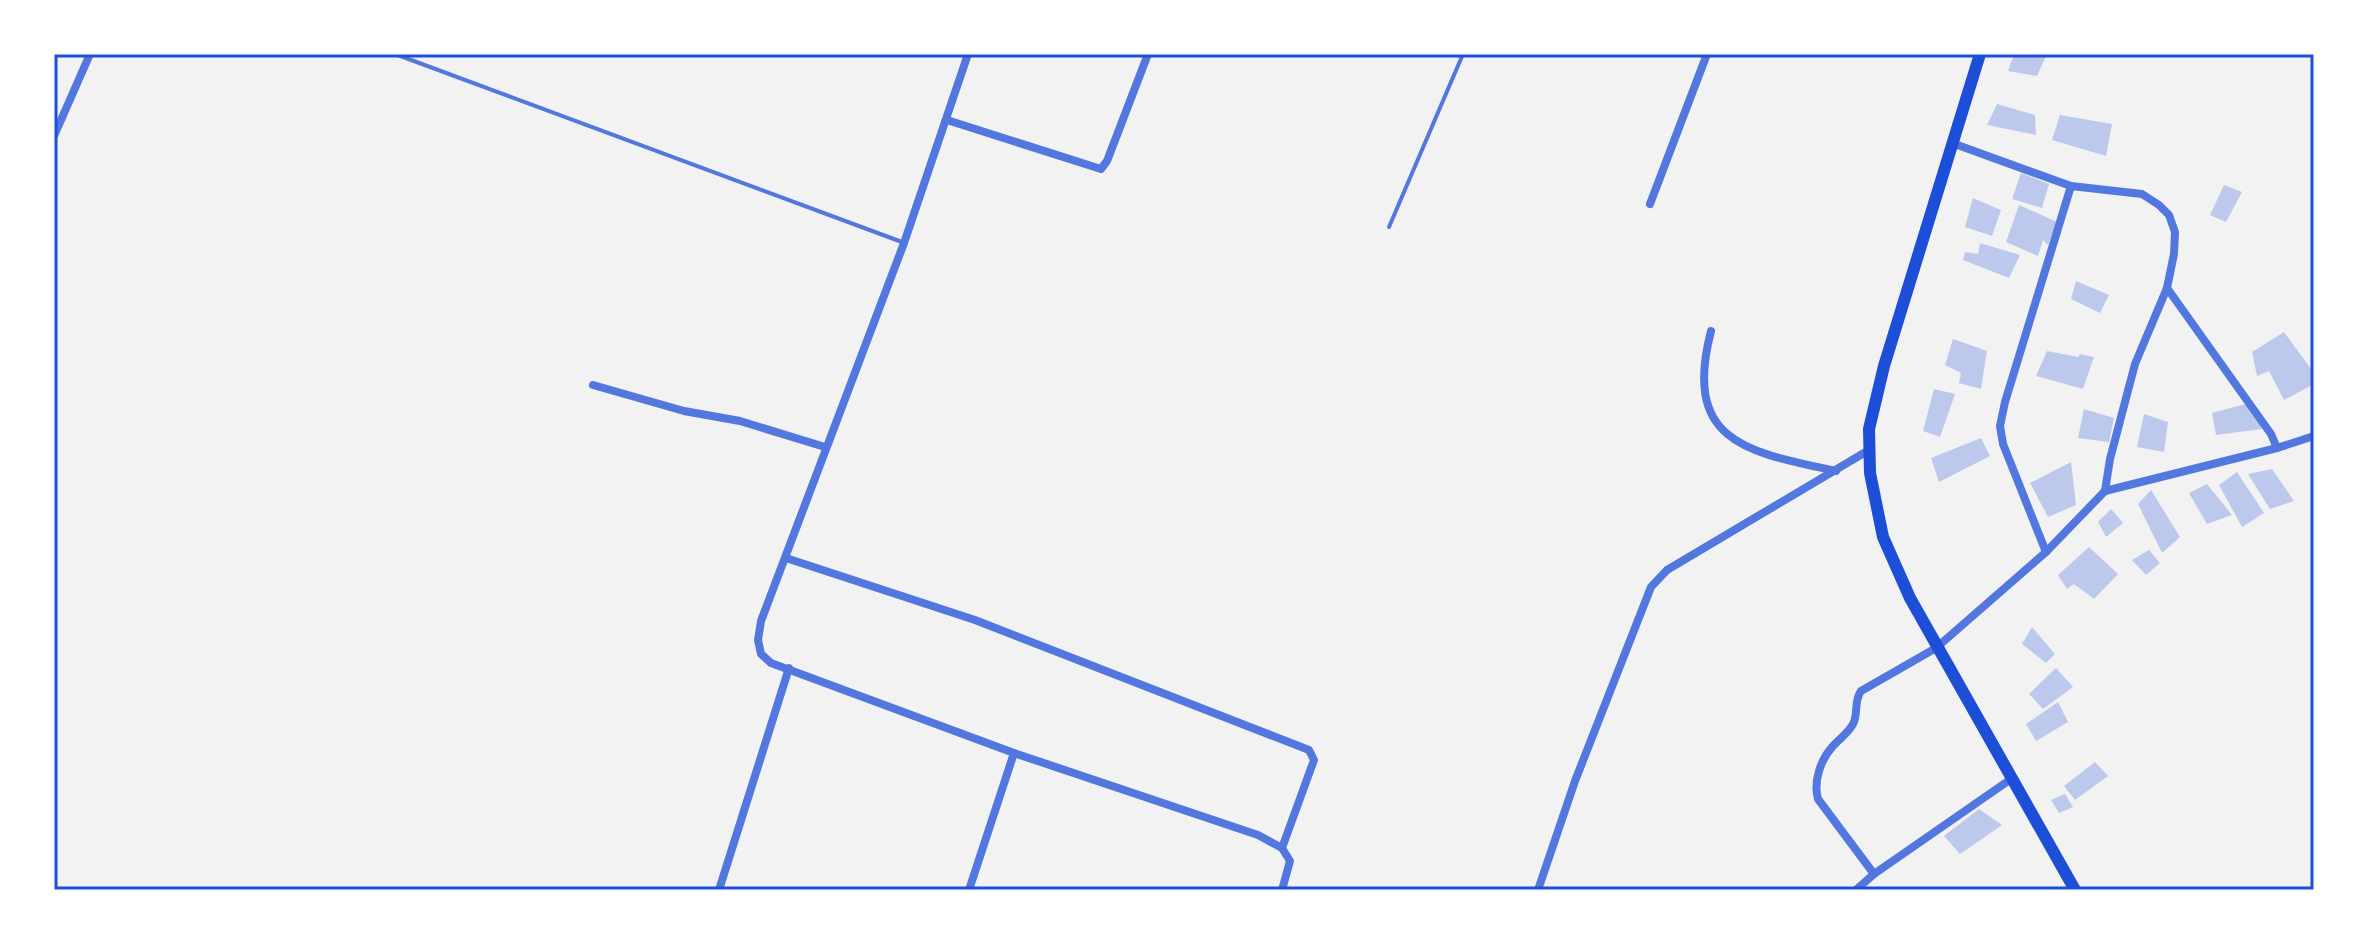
<svg xmlns="http://www.w3.org/2000/svg" width="2368" height="944" font-family="'Alegreya Sans',sans-serif">
	<style>
		.building { fill: #bdc9ec }
		.lines { fill: none; stroke-linecap: round; stroke-linejoin: round }
		.service { stroke: #5277de; stroke-width: 4 }
		.minor { stroke: #5277de; stroke-width: 8 }
		.secondary { stroke: #1d4ed8; stroke-width: 12 }
		.neatline { fill: none; stroke: #1d4ed8; stroke-width: 3 }
	</style>
	<rect width="100%" height="100%" fill="#f2f2f2"/>
	<!-- building -->
	<g class="building">
		<path d="M 2014,54 L 2047,54 L 2037,76 L 2008,71 Z"/>
		<path d="M 1997,104 L 2035,115 L 2036,135 L 1987,125 Z"/>
		<path d="M 2060,115 L 2112,124 L 2106,156 L 2052,140 Z"/>
		<path d="M 2021,173 L 2049,184 L 2042,208 L 2012,199 Z"/>
		<path d="M 2224,185 L 2242,192 L 2226,222 L 2210,215 Z"/>
		<path d="M 1973,198 L 2001,210 L 1992,236 L 1965,227 Z"/>
		<path d="M 2019,205 L 2057,222 L 2048,245 L 2043,240 L 2038,256 L 2006,242 Z"/>
		<path d="M 1980,243 L 2020,255 L 2009,278 L 1963,260 L 1965,252 L 1978,254 Z"/>
		<path d="M 2076,281 L 2109,295 L 2100,313 L 2071,299 Z"/>
		<path d="M 2284,332 L 2314,373 L 2314,384 L 2284,400 L 2269,371 L 2257,376 L 2252,352 Z"/>
		<path d="M 1953,339 L 1987,351 L 1981,389 L 1959,383 L 1961,373 L 1945,365 Z"/>
		<path d="M 2047,351 L 2078,357 L 2080,354 L 2094,357 L 2083,389 L 2036,376 Z"/>
		<path d="M 1934,389 L 1955,394 L 1940,437 L 1923,431 Z"/>
		<path d="M 2249,403 L 2262,429 L 2216,435 L 2212,413 Z"/>
		<path d="M 2084,409 L 2114,418 L 2109,442 L 2078,438 Z"/>
		<path d="M 2144,414 L 2168,422 L 2164,452 L 2137,447 Z"/>
		<path d="M 1981,438 L 1990,456 L 1939,482 L 1931,458 Z"/>
		<path d="M 2071,462 L 2076,505 L 2048,517 L 2030,483 Z"/>
		<path d="M 2272,469 L 2294,501 L 2270,509 L 2248,474 Z"/>
		<path d="M 2237,472 L 2264,513 L 2242,527 L 2219,485 Z"/>
		<path d="M 2207,484 L 2232,515 L 2207,524 L 2189,493 Z"/>
		<path d="M 2151,490 L 2180,537 L 2162,553 L 2138,504 Z"/>
		<path d="M 2111,509 L 2123,523 L 2106,537 L 2098,522 Z"/>
		<path d="M 2089,547 L 2118,574 L 2094,599 L 2074,584 L 2067,589 L 2058,575 Z"/>
		<path d="M 2149,550 L 2160,563 L 2146,575 L 2132,560 Z"/>
		<path d="M 2032,627 L 2055,654 L 2046,663 L 2022,644 Z"/>
		<path d="M 2056,668 L 2073,687 L 2043,709 L 2029,694 Z"/>
		<path d="M 2058,702 L 2068,722 L 2036,741 L 2026,724 Z"/>
		<path d="M 2095,762 L 2108,776 L 2075,800 L 2064,786 Z"/>
		<path d="M 2065,794 L 2073,807 L 2059,813 L 2051,800 Z"/>
		<path d="M 1979,809 L 2002,825 L 1960,854 L 1944,836 Z"/>
	</g>
	<g class="lines">
		<!-- service -->
		<g class="service">
			<path d="M 395,54 L 902,242"/>
			<path d="M 1389,227 L 1463,54"/>
		</g>
		<!-- minor -->
		<g class="minor">
			<path d="M 968,54 L 904,243 L 761,621 L 758,640 L 761,654 L 771,663 L 1014,753 L 1258,835 L 1282,848 L 1290,861 L 1282,890"/>
			<path d="M 947,120 L 1101,169 L 1107,161 L 1148,54"/>
			<path d="M 54,136 L 90,54"/>
			<path d="M 1650,204 L 1707,54"/>
			<path d="M 1711,331 C 1682,443 1748,452 1836,471"/>
			<path d="M 593,385 L 684,411 L 740,421 L 825,447"/>
			<path d="M 2277,448 L 2314,436"/>
			<path d="M 2105,491 L 2277,448 L 2271,434 L 2167,288"/>
			<path d="M 2046,552 L 2003,444 L 2000,426 L 2005,402 L 2071,186"/>
			<path d="M 786,558 L 975,620 L 1309,750 L 1314,760 L 1282,848"/>
			<path d="M 1874,874 L 2011,779"/>
			<path d="M 719,890 L 789,668"/>
			<path d="M 969,890 L 1014,753"/>
			<path d="M 1538,890 L 1575,781 L 1651,587 L 1667,570 L 1869,450"/>
			<path d="M 1856,890 L 1874,874 L 1818,799 C 1813,781 1821,759 1833,746 C 1840,738 1850,732 1854,722 C 1858,711 1854,701 1861,691 L 1936,648 L 2046,552 L 2105,491 L 2110,459 L 2135,364 L 2167,288 L 2174,254 L 2175,232 L 2169,215 L 2159,205 L 2142,194 L 2071,186 L 1952,143"/>
		</g>
		<!-- secondary -->
		<path class="secondary" d="M 1980,54 L 1884,366 L 1869,429 L 1870,473 L 1883,537 L 1910,598 L 2075,890"/>
	</g>
	<!-- border -->
	<rect width="2368" height="944" fill="none" stroke="#ffffff" stroke-width="112"/>
	<rect x="56" y="56" width="2256" height="832" class="neatline"/>
</svg>
